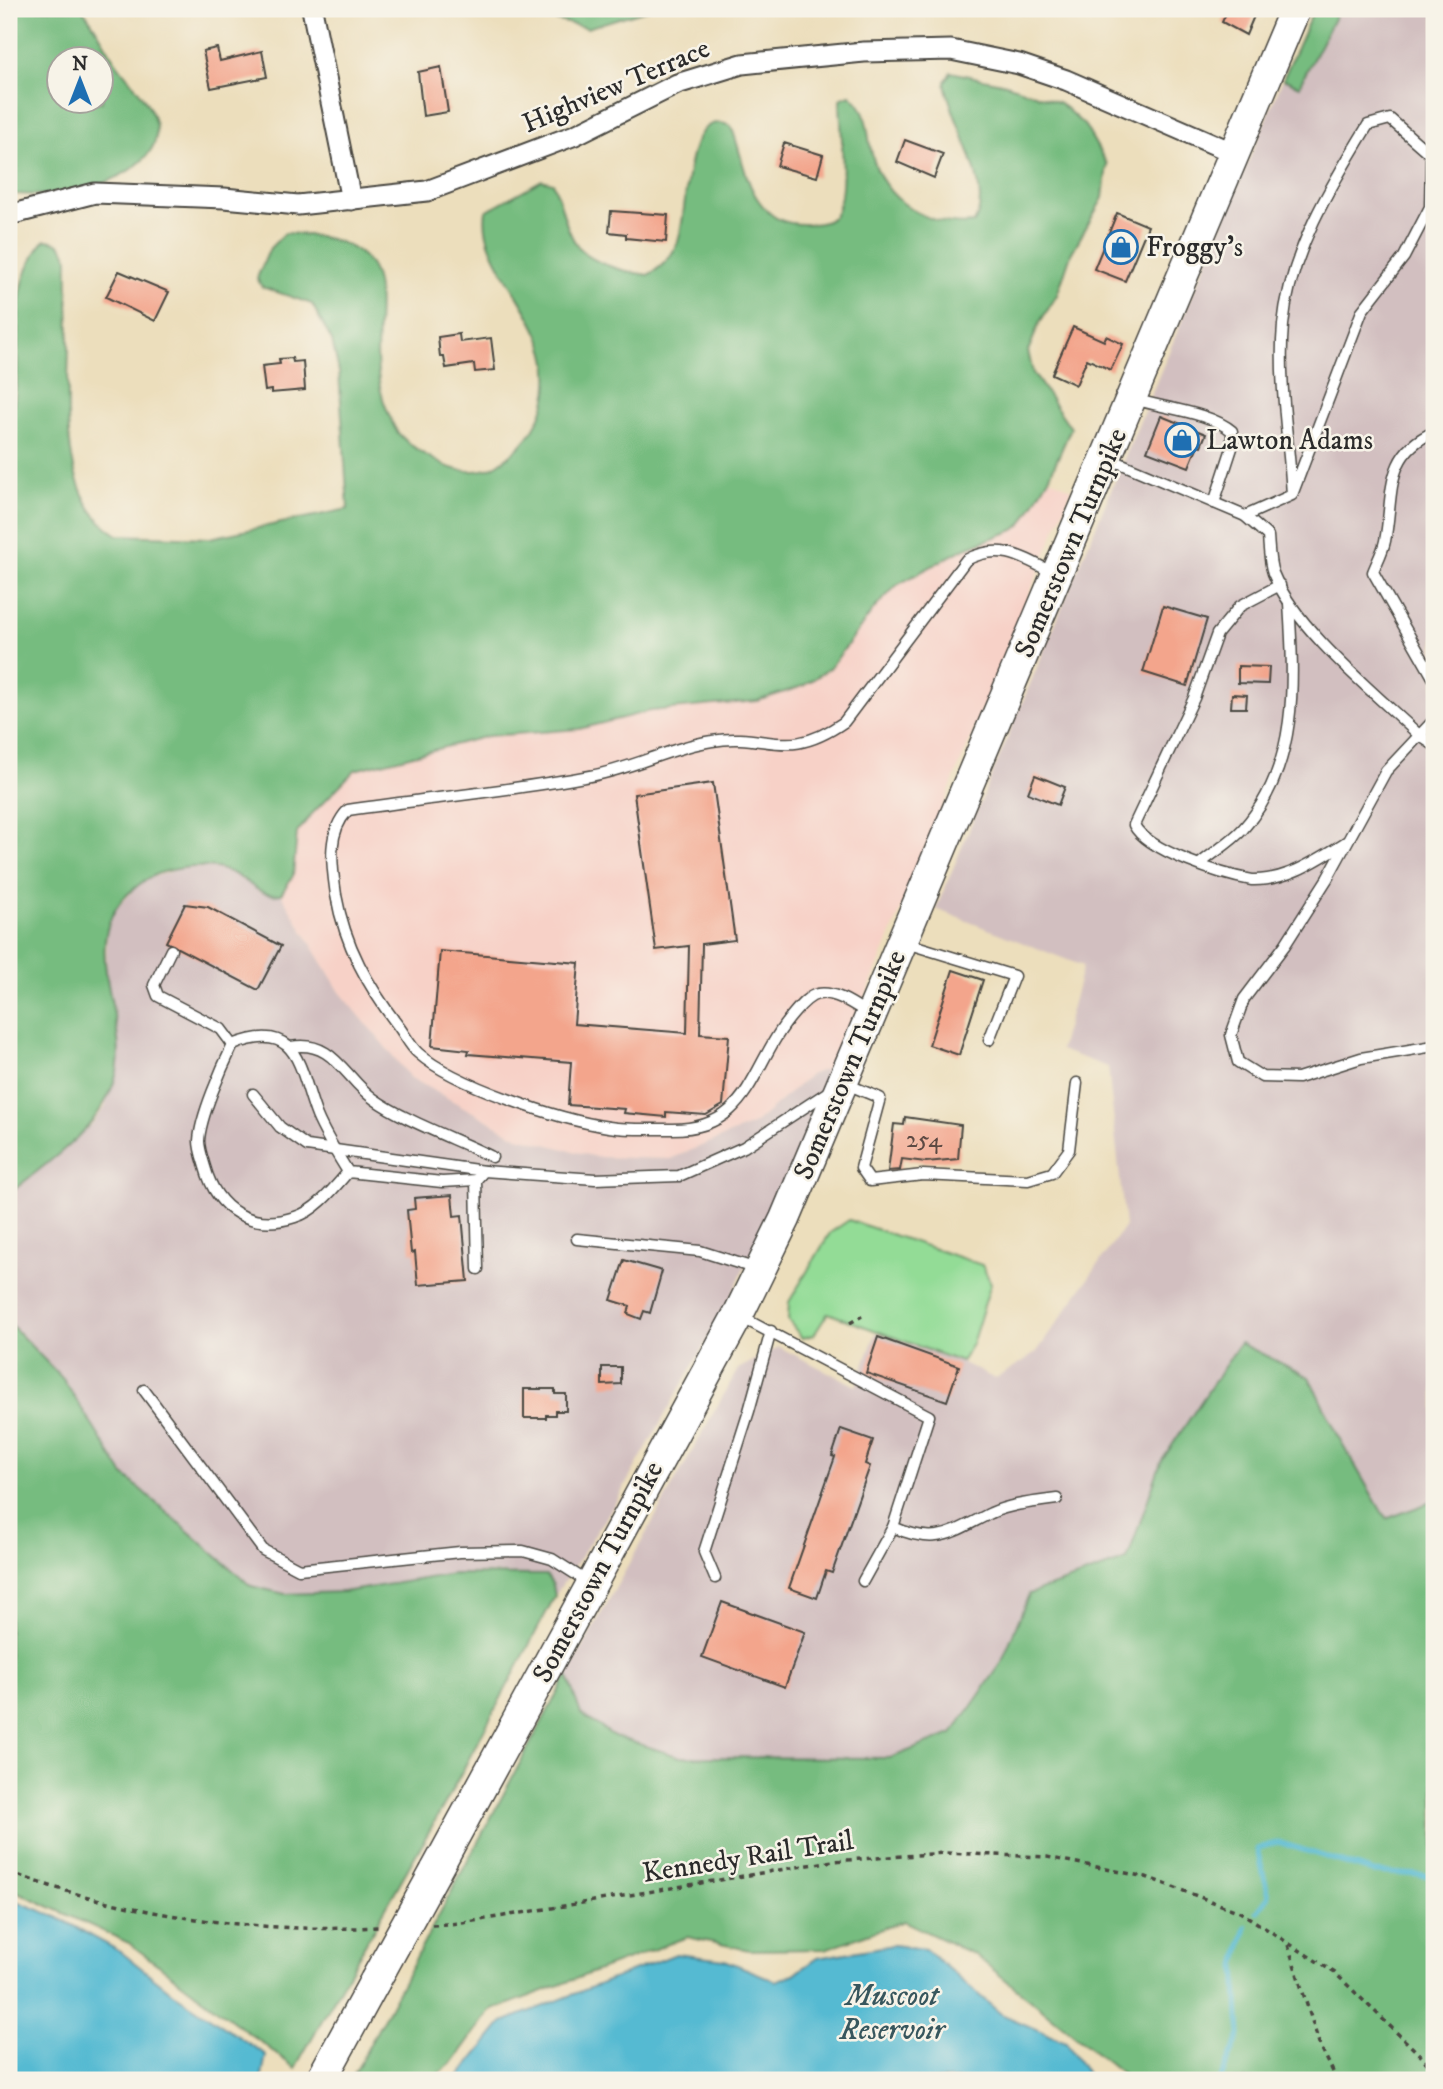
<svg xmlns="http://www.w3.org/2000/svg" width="1443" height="2089" font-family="'IM FELL DW Pica',serif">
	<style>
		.built { fill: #f7d1c7 }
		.industrial { fill: #d2bfc0 }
		.green { fill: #93dc96; stroke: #5f8460; stroke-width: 2 }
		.forest { fill: #76bc7f; stroke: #507455; stroke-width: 2; fill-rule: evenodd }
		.water { fill: #54bad2; stroke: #40727e; stroke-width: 2 }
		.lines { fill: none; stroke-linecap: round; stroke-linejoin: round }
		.stream { stroke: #54bad2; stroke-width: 5 }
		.building { fill: #f3a58c }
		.lane-casing { stroke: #484641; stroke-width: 13 }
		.street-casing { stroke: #484641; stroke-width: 23 }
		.primary-casing { stroke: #484641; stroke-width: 33 }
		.path { stroke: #484641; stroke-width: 3.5; stroke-dasharray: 5 5; stroke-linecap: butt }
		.lane { stroke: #fff; stroke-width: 10 }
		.street { stroke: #fff; stroke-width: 19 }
		.primary { stroke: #fff; stroke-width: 30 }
		.primary-bridge-casing { stroke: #484641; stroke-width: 33; stroke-linecap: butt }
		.primary-bridge { stroke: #fff; stroke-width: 30 }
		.labels { text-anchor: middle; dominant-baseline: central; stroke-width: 5; stroke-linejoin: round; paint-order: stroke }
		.number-label { font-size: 24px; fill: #5d4a43 }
		.street-label { font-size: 28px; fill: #2b2b2b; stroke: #f7f3e8 }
		.poi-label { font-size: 28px; fill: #2b2b2b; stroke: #f7f3e8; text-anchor: start }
		.water-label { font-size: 30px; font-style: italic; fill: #37565d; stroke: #f7f3e8 }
	</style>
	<rect width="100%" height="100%" fill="#f7f3e8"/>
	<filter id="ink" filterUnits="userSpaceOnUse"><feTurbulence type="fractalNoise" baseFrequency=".0143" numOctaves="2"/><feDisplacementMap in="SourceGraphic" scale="14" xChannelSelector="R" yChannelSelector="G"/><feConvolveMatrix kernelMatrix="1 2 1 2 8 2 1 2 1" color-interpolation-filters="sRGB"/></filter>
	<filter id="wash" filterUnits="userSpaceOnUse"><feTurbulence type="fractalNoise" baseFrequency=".00686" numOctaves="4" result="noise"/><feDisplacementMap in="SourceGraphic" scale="28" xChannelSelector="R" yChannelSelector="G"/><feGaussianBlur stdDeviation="1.57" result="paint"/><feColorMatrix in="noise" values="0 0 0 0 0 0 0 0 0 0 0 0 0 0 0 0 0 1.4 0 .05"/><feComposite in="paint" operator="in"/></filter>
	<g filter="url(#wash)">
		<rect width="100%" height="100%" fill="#ecdebc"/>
		<!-- built -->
		<path class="built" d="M 1049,478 L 1072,489 L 838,1064 L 810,1075 L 754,1124 L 670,1159 L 596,1157 L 518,1137 L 411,1078 L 340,992 L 281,894 L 293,876 L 297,833 L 310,816 L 355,770 L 488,736 L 579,729 L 650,711 L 713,705 L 830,668 L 875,608 L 897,585 L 963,549 L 1014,530 L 1022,524 Z"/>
		<!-- industrial -->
		<g class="industrial">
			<path d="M 1339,9 L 1434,9 L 1434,1501 L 1386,1520 L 1342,1443 L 1309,1377 L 1161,1462 L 1127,1561 L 1029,1594 L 1001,1664 L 952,1734 L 890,1758 L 680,1757 L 614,1736 L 581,1714 L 567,1675 L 738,1369 L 779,1347 L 856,1386 L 876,1333 L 965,1364 L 995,1379 L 1036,1353 L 1125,1226 L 1108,1067 L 1060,1050 L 1083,966 L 936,909 L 1283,79 L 1300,86 Z"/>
			<path d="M 183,868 L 216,868 L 235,875 L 261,893 L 281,894 L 340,992 L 411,1078 L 518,1137 L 596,1157 L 670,1159 L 754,1124 L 810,1075 L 838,1064 L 729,1301 L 617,1500 L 555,1596 L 553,1585 L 546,1575 L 488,1573 L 453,1574 L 343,1592 L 285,1594 L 251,1586 L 123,1474 L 63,1379 L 9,1323 L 9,1194 L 92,1124 L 105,1107 L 119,1055 L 106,978 L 107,932 L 114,911 L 143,880 Z"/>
		</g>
		<!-- green -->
		<path class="green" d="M 849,1220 L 982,1265 L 991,1283 L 972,1344 L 961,1362 L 828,1313 L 814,1335 L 802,1338 L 788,1320 L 789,1302 L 830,1233 Z"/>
		<!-- forest -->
		<g class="forest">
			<path d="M 9,9 L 82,9 C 95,24 103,42 114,59 C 128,80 148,97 155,122 C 167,165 95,190 63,194 C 46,196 26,194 9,194 ZM 60,60 L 102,60 L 102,102 L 60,102 Z"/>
			<path d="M 510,9 L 649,9 L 587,28 Z"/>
			<path d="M 1314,9 L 1339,9 L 1299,86 L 1283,79 Z"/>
			<path d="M 951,72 L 1006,84 L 1060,103 L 1085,126 L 1107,164 L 1103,198 L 1071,254 L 1057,295 L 1040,322 L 1028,351 L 1033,373 L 1071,428 L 1049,478 L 1022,524 L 1014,530 L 963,549 L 897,585 L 875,608 L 830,668 L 803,686 L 757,701 L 650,711 L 579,729 L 488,736 L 355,770 L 310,816 L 297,833 L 293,876 L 281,894 C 260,898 252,883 234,874 C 214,864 188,866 167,871 C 152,874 141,882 130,892 C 72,944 134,1022 115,1079 C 99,1131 49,1160 9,1194 L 9,424 C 30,360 0,292 45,240 C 59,241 64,246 68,259 C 67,288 69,317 69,345 C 68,404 58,500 118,535 L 210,538 L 348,509 L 339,372 L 332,341 L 312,304 L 262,287 L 257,278 L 270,248 L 285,233 C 433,240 352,327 387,410 C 391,418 393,428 399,434 C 410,446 424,454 438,462 C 454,472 482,475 498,464 C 522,448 537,430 545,403 C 567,325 476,271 486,211 L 542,180 L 553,183 C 562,202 564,227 577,245 C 590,264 626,272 648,275 C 661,268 671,258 677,244 C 690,215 680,103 731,126 C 741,150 744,180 759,201 C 771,218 783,224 804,224 C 814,224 827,224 834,216 C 849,198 840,123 840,99 L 850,95 C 870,111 866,131 872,154 C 883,201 928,228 974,223 C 996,187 950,121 945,82 Z"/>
			<path d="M 9,1323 L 63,1379 L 123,1474 L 251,1586 L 285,1594 L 343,1592 L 453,1574 L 546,1575 L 553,1585 L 555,1596 L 448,1798 L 295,2068 L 129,1943 L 9,1888 Z"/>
			<path d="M 1240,1343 L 1309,1377 L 1342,1443 L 1386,1519 L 1434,1501 L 1434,2080 L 1130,2080 L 975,1955 L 904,1921 L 825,1949 L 749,1950 L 687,1937 L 490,2011 L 453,2062 L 431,2080 L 378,2080 L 354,2074 L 567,1675 L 581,1714 L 614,1736 L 680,1757 L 890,1758 L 952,1734 L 1001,1664 L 1029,1594 L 1127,1560 L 1161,1462 Z"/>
		</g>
		<!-- water -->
		<g class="water">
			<path d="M 9,1898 L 59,1918 L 121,1952 L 173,1993 L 266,2055 L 261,2080 L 9,2080 Z"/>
			<path d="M 893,1945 L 925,1949 L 1001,2014 L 1066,2042 L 1091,2080 L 456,2080 L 503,2022 L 676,1954 L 725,1960 L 776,1981 L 794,1974 L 817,1958 Z"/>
		</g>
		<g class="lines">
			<!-- stream -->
			<g class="stream">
				<path d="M 1257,1912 L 1269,1896 L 1257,1849 L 1278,1842 L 1374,1872 L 1434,1876"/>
				<path d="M 1220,2080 L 1240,2035 L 1236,1965 L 1246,1927"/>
			</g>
		</g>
		<g id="blocks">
			<!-- building -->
			<g class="building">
				<path d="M 1228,9 L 1257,9 L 1246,35 L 1222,22 Z"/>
				<path d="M 217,48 L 220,61 L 262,51 L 267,77 L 211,88 L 203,51 Z"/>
				<path d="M 441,67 L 448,112 L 423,116 L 418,72 Z"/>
				<path d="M 905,140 L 943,154 L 934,178 L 897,162 Z"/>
				<path d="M 784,143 L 823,155 L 817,177 L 777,166 Z"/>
				<path d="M 611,211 L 668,215 L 666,242 L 626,238 L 626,234 L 609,232 Z"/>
				<path d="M 1117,213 L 1148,226 L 1125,281 L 1094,269 Z"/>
				<path d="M 119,271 L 169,292 L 155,321 L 106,297 Z"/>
				<path d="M 1073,327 L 1104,341 L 1106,336 L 1123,344 L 1111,370 L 1087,359 L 1076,385 L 1052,374 Z"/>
				<path d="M 459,334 L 460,342 L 491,338 L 495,370 L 475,372 L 474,364 L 446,368 L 444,357 L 440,357 L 438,337 Z"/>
				<path d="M 292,358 L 293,362 L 303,361 L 305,390 L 271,393 L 271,390 L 265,391 L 262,366 L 280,364 L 279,359 Z"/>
				<path d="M 1161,416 L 1206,434 L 1201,446 L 1198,445 L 1189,467 L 1147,451 Z"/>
				<path d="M 1163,606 L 1207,619 L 1187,686 L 1143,672 Z"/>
				<path d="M 1238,666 L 1269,667 L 1268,684 L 1238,683 Z"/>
				<path d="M 1232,694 L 1247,695 L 1246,708 L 1231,708 Z"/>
				<path d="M 1035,775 L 1065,787 L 1058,805 L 1028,793 Z"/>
				<path d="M 713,783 L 735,940 L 702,944 L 700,1034 L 729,1036 L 723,1105 L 706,1115 L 666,1112 L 666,1117 L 624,1113 L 625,1109 L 568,1105 L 571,1062 L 468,1054 L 469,1050 L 432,1046 L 440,951 L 579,963 L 574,1024 L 687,1033 L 689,946 L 656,950 L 634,794 Z"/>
				<path d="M 185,904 L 208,907 L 281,946 L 258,990 L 166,942 Z"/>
				<path d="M 953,970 L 983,980 L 959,1055 L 929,1045 Z"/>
				<path d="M 905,1117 L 961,1125 L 958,1159 L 926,1162 L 902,1159 L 900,1170 L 888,1171 L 894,1124 L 904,1125 Z"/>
				<path d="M 452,1195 L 454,1216 L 462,1215 L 468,1281 L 418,1285 L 415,1252 L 411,1253 L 407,1210 L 415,1209 L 414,1198 Z"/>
				<path d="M 624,1260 L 662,1271 L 650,1313 L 644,1311 L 641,1319 L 628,1314 L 630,1306 L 611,1300 Z"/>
				<path d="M 878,1337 L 959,1366 L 947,1401 L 866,1373 Z"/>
				<path d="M 602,1367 L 621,1367 L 621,1384 L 602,1385 Z"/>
				<path d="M 524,1389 L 555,1389 L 555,1394 L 566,1394 L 566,1411 L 555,1411 L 555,1415 L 546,1415 L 546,1418 L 524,1418 Z"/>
				<path d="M 841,1429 L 873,1440 L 865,1464 L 870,1466 L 832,1573 L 826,1571 L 817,1598 L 789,1588 L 835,1457 L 832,1456 Z"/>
				<path d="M 722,1602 L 805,1632 L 785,1687 L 702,1657 Z"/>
			</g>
		</g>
	</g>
	<g filter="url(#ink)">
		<use href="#blocks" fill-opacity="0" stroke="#484641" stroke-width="2"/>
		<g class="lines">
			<!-- lane casing -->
			<g class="lane-casing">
				<g id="lane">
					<path d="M 1134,399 C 1162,408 1210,412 1232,431 L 1232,448 L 1214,503"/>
					<path d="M 1434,432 C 1383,454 1394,496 1385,541 C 1383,551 1377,562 1373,572 L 1434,679"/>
					<path d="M 1108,458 L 1245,516 L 1268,536 C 1269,547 1269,562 1273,573 C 1296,630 1375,693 1419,735 L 1434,745"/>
					<path d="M 1245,516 L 1292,495 L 1362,311 L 1404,257 L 1430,207 L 1431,155 L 1390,119 L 1368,125 C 1330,187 1290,252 1283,325 C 1278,381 1289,439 1292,495"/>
					<path d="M 1280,585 L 1240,606 L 1217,634 L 1194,698 L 1134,825 C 1147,851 1223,875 1252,880 C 1287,881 1317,860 1346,842"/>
					<path d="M 1434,720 L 1386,771 L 1327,879 L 1285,945 L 1244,999 L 1231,1035 L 1238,1062 L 1262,1077 L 1298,1078 L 1361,1058 L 1434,1046"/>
					<path d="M 1201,863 C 1214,852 1231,842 1243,829 C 1299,766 1294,682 1289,603"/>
					<path d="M 906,943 L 1014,976 L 989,1040"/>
					<path d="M 171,950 L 154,985 L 158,996 L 221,1029 L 233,1045"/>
					<path d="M 867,1013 C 853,1004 835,991 818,994 C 808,996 800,1006 794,1013 C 749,1064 753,1132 667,1129 C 648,1129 628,1130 609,1127 C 560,1120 454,1085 418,1053 C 410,1046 405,1035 399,1027 C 368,986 345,946 336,895 C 332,866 326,833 348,810 C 429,798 510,791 590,776 C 632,769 671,747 712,741 C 768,731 785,763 844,722 L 966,560 C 1000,542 1023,557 1053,573"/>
					<path d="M 291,1047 C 334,1039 345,1079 374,1099 C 403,1120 458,1140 492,1157"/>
					<path d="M 844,1083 L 880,1098 L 861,1168 L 870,1181 L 923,1175 L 1028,1180 L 1052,1173 L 1069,1150 L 1077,1083"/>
					<path d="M 253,1094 L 280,1127 L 307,1146 L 484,1171"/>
					<path d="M 348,1172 C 334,1188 316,1211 295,1217 C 252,1231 217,1211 205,1167 C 203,1160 199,1149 199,1141 C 200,1117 222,1067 233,1045 C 300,1018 299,1070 317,1116 C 325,1135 337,1154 348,1172 L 442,1182 L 476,1180"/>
					<path d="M 577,1239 L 700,1251 L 757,1269"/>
					<path d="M 478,1269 L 476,1180 L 484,1171 L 595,1179 L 679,1176 L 744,1147 L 831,1090"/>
					<path d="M 741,1317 L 929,1416 L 893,1527 L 863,1581"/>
					<path d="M 144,1390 L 263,1550 L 299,1569 L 460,1552 L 523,1551 L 552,1559 L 588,1582"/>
					<path d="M 893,1527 C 938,1547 952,1532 991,1513 C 1011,1504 1035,1502 1057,1499"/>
					<path d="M 715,1578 L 704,1552 L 749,1411 L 771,1331"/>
				</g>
			</g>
			<!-- street casing -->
			<g class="street-casing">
				<g id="street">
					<path d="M 312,9 L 351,200"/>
					<path d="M 9,215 L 95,193 L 224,198 L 298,205 L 427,191 L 575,135 L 677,84 L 742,64 L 864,52 L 951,50 L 1019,64 L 1066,80 L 1234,153"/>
				</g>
			</g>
			<!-- primary casing -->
			<g class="primary-casing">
				<g id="primary">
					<path d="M 435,1872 L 738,1315 L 785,1219 L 1295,9"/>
					<path d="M 321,2080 L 375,1981"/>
				</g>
			</g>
			<!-- path -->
			<g class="path">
				<path d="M 850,1323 L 862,1316"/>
				<path d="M 9,1872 C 126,1915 253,1934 379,1927"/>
				<path d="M 432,1925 L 462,1923 L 833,1861 L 945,1853 L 1047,1857 L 1146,1877 L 1240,1912 L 1335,1973 L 1422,2057 L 1434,2072"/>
				<path d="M 1288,1945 L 1319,2043 L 1337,2080"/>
			</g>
			<!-- lane -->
			<use href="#lane" class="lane"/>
			<!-- street -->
			<use href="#street" class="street"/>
			<!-- primary -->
			<use href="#primary" class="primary"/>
			<!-- primary-bridge casing -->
			<g class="primary-bridge-casing">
				<path id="primary-bridge" d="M 375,1981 L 435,1872"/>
			</g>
			<!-- primary-bridge -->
			<use href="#primary-bridge" class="primary-bridge"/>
		</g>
	</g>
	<!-- icons -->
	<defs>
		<g id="shop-ring" transform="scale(1.75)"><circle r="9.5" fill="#f7f3e8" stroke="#1f6fb2" stroke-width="1.5"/><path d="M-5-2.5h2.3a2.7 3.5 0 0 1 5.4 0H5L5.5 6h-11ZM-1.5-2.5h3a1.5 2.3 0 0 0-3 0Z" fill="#1f6fb2"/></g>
	</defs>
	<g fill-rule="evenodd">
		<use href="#shop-ring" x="1121" y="247"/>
		<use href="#shop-ring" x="1182" y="440"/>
	</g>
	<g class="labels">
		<!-- number labels -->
		<g class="number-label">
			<text x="924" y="1140">254</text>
		</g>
		<!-- street labels -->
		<g class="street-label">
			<text transform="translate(616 86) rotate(-23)">Highview Terrace</text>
			<text transform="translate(1071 543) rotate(-67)">Somerstown Turnpike</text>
			<text transform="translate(850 1065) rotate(-67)">Somerstown Turnpike</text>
			<text transform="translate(598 1572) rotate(-62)">Somerstown Turnpike</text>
			<text transform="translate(748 1857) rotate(-9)">Kennedy Rail Trail</text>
		</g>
		<!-- poi labels -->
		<g class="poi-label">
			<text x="1146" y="247">Froggy's</text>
			<text x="1206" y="440">Lawton Adams</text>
		</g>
		<!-- water labels -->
		<g class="water-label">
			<text x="892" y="1996">Muscoot<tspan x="892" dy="34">Reservoir</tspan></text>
		</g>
	</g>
	<!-- margin -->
	<rect width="1443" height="2089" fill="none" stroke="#f7f3e8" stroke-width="35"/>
	<!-- north arrow -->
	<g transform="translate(80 80)"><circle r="33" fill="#f7f3e8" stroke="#a5a39c" stroke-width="2"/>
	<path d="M0-5L12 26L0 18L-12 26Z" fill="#1f6fb2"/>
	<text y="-10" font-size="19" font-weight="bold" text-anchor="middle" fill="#2b2b2b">N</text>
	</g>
</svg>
